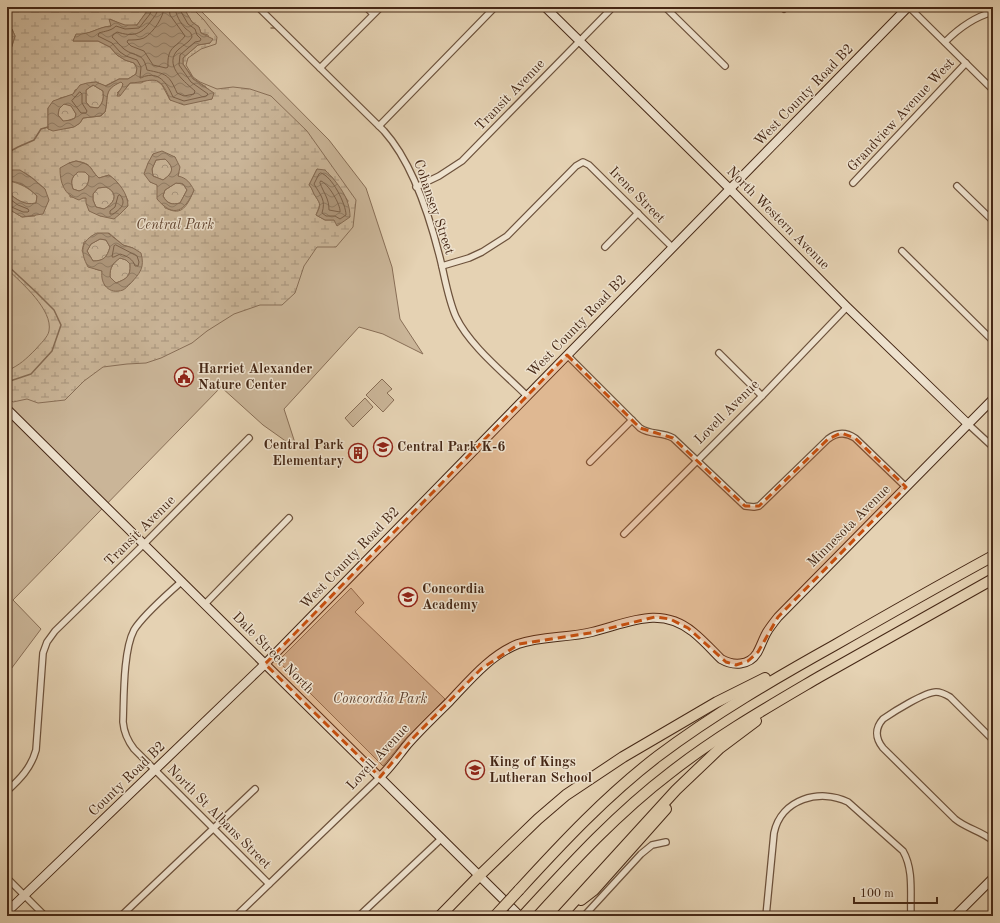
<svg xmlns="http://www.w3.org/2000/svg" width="1000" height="923" font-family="'Old Standard TT',serif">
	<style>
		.green { fill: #cab598; stroke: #886e56 }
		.forest { fill: url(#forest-crowns); stroke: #886e56 }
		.wetland { fill: url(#wetland-marsh); stroke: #886e56; fill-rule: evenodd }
		.water { fill: url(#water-waves); stroke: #856b53; fill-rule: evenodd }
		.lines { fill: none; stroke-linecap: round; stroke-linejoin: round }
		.shore { stroke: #7a6049; stroke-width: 1 }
		.stream { stroke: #856b53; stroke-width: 1.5 }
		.street-casing { stroke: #6d523c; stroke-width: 8 }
		.secondary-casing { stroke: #452715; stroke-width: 10 }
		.highway-casing { stroke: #452715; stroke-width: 12 }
		.street { stroke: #eee2ce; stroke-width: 5.5 }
		.secondary { stroke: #eee2ce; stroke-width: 8 }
		.highway { stroke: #e5d2b3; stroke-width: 10 }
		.highway-bridge-casing { stroke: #452715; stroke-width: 12; stroke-linecap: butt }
		.highway-bridge { stroke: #e5d2b3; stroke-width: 10 }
		.marked { fill: #c74f0e; fill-opacity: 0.2; stroke: #c74f0e; stroke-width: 3; stroke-dasharray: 8 5; stroke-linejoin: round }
		.labels { text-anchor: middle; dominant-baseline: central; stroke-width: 3; stroke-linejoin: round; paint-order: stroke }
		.street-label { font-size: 14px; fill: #452715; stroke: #eee2ce }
		.park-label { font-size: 14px; font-style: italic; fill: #60432f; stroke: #eee2ce }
		.poi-label { font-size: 14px; font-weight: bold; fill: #452715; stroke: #eee2ce; text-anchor: start }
	</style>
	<defs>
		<pattern id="forest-crowns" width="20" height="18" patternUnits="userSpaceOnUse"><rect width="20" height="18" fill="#cab598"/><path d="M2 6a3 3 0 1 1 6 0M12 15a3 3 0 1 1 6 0" fill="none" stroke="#a6937b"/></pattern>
		<pattern id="wetland-marsh" width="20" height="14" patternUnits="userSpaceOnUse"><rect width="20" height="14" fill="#cab598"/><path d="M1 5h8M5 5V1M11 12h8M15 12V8" fill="none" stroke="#a6937b"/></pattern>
		<pattern id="water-waves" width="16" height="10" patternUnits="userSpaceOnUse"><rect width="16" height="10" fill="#af987d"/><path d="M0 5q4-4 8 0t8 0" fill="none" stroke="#907c65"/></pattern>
	</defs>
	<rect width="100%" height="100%" fill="#e5d2b3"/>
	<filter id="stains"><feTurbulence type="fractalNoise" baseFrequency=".005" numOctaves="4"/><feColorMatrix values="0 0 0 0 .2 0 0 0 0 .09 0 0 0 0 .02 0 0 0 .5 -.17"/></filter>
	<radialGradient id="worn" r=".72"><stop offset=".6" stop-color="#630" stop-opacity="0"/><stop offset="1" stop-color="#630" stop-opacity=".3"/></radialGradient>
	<!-- green -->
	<g class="green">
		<path d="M 7,7 L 197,7 L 329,140 L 366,188 L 392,267 L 400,319 L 423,354 L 383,334 L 359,327 L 284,409 L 296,446 L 294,447 L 263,425 L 221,387 L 13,600 L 41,629 L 8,673 L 7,676 Z"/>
		<path d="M 382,379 L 392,389 L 387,393 L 394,400 L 383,412 L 366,395 Z"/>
		<path d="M 365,398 L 373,407 L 353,427 L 345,418 Z"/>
		<path d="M 351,588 L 364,603 L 355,612 L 445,699 L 406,738 L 383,766 L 278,661 Z"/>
	</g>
	<!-- forest -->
	<g class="forest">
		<path d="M 93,85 L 103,91 C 104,98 103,103 98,108 L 90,107 L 86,102 L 86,90 Z"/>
		<path d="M 64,104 L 71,105 L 76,114 L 75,118 L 64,122 L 58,115 L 59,109 Z"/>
		<path d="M 165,159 C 175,168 173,173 163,180 L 153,176 L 152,169 L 156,160 Z"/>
		<path d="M 79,171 L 85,172 L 89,176 C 89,184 86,189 79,191 L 73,189 C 70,180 72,177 79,171 Z"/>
		<path d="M 10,181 C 21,184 29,188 37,196 L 36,203 C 23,206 17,199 7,192 L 7,182 Z"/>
		<path d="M 176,183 L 183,184 L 187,190 L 180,203 C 172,205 168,204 163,196 L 165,190 Z"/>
		<path d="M 106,187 C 119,193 115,203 104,209 L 96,207 L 93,200 L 93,194 L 98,188 Z"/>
		<path d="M 100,239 L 106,240 L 110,247 C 107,257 104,261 93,261 L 87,251 L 91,244 Z"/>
		<path d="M 120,258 L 126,260 L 130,264 C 131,277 126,279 116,283 L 110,277 C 110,267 112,264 120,258 Z"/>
	</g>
	<!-- wetland -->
	<path class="wetland" d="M 7,7 L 150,7 L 137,25 L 125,26 L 110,19 L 111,26 C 98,27 90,35 76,35 L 73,41 L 98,41 L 110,47 L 117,55 L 125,60 L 134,63 L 137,68 L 136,74 L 128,79 L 119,79 L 105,86 L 96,82 L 75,90 L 73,95 L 60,98 L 48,108 L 48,129 C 61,128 77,131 83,118 L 101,116 L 105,112 C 109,95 103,90 121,81 L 123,84 L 122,88 L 117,93 L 126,88 L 130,83 L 141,83 L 147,80 L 156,80 L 162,85 L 170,100 L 200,101 L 212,99 L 206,87 L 194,79 L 183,64 L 183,58 L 198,45 L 210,43 L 208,35 L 201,33 L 199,27 L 192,22 L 183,7 L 191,7 L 204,20 L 217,37 L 216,44 L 201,49 L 188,58 L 186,65 L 193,77 L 200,82 L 217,89 L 233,87 L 250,89 L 271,96 L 307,131 L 356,200 L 353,227 L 336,247 L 317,247 L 304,266 L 295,293 L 282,305 L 260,305 L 234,314 L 207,331 L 192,343 L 161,358 L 146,363 L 127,364 L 103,367 L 84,381 L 65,400 L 38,403 L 27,399 L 13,402 L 7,397 L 7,371 C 21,364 25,360 36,349 C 40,344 48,337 49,331 C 53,310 22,283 7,269 L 7,208 L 22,217 L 35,216 L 45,189 C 33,179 23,166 7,172 L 7,62 L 15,36 L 12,29 L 7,28 ZM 153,154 L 175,157 L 179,173 L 178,176 L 194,190 C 191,197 186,210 178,211 C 174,212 168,209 165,208 L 158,189 L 157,184 L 150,182 ZM 76,161 C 94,164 88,168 99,178 L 109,175 C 118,182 123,190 128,201 L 100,216 L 86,198 L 70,197 L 69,163 ZM 317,169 L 332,177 L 348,201 L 335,220 L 325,220 L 316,215 C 321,202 321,205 314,194 C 312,190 312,188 309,185 ZM 109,233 L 123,245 L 133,248 L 133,281 L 105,286 L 102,271 L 95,269 L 82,251 L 84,242 Z"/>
	<!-- water -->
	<g class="water">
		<path d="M 150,7 L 183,7 L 192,22 L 199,27 L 201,33 L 213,39 L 210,43 L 198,45 L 183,58 L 183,64 L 193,79 L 214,93 L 212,99 L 184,105 L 170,100 C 159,71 153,82 130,83 L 120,96 L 117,96 C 118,91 122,89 123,84 L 121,82 C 103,90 109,96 105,112 L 100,116 L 83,118 L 80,123 L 74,127 L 53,131 L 48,129 L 48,108 L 53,101 L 73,94 L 80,85 L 87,83 L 96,82 L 106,86 L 119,79 L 128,79 L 136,74 L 137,68 L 134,63 L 125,60 L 117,55 L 110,47 L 98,41 L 73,41 L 76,34 C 91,35 97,27 111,26 L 109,19 L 125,25 L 137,25 ZM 93,85 L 103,91 C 104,98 103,103 98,108 L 90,107 L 86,102 L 86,90 ZM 64,104 L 71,106 L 76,114 L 75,118 L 71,120 L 63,121 L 58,115 L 59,109 Z"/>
		<path d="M 7,28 L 12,29 L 15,36 L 7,62 Z"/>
		<path d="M 162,151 L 175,157 L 180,167 L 178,176 C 187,178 190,183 194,190 C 185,211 174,219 157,199 L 157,185 L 150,182 L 144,174 L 148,163 L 153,154 ZM 165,159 C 175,168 173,173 163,180 L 153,176 L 152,169 L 156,160 ZM 176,183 L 183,184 L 187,190 L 180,203 C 172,205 167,204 163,196 L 165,190 Z"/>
		<path d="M 76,161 C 94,165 88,168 99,178 L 109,175 C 119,182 128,194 128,206 L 120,214 L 114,219 L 100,216 L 89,211 L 86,203 L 86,198 L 83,198 L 79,200 C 64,195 60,183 60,168 L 69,163 ZM 78,172 L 85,172 L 89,176 C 89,184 86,189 79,191 L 73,189 C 70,180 72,177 78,172 ZM 106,187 C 119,193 115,203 104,209 L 96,207 L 93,200 L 93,194 L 98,188 Z"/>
		<path d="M 317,169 L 325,170 C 338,183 350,198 350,217 L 337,226 L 334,220 L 325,220 L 316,215 C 322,203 320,204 314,194 C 312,190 312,188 309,185 Z"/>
		<path d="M 12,170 L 20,170 L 32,178 L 45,189 L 49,200 L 43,214 L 22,217 L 7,208 L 7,192 C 16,199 24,206 36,203 L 37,196 C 30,189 18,179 7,182 L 7,172 Z"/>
		<path d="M 97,233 L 108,233 L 123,245 L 133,248 L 141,253 C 145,268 140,273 130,284 C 128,286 125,289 123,290 C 109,295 100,284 102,271 L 88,267 C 80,252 80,241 97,233 ZM 100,239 L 106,240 L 110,247 C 107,257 104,261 93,261 L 87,251 L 91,244 ZM 120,258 L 126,260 L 130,264 C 131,277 126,279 116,283 L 110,277 C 110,267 112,264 120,258 Z"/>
	</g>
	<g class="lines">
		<!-- shore -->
		<g class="shore">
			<path d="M 153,7 L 150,14 L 139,28 L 125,29 L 116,26 C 111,31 105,31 99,33 L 98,36 L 112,43 L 120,52 L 126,56 L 137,60 L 141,67 L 140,78 C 142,78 144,76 146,76 C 161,72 168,86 173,97 L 184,101 L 206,96 L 208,94 L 191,82 L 179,65 L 180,55 L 195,42 L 200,41 L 201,39 L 197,35 L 195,29 L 188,24 L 180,10 L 180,7"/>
			<path d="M 158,7 C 158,13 154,17 151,21 C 141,35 133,37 117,32 L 113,35 L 112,37 C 117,41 120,46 124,49 C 136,58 143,51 147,70 C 166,74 169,74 177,93 L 184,96 L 194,94 L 195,91 C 186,83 165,67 176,52 C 181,46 189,43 192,37 C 191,32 190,32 186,29 C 181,24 175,14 175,7"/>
			<path d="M 164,7 C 164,17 153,33 144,38 C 139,40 133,40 128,40 L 127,42 L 131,46 L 144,51 L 153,65 L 166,68 L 168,67 C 167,46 175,49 185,36 L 170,15 L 169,7"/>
			<path d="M 80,92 L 82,94 L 82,103 L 87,111 L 86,113 L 81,113 L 72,101 Z"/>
			<path d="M 321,173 C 332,176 346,204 346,215 L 340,219 L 335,216 L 326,216 L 322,213 C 326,200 321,196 314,184 L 319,174 Z"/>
			<path d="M 321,181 C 328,183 341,205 340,212 L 329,210 C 329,198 324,194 320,183 Z"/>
			<path d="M 120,195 C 127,203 121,209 113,214 L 110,214 L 110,211 L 115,207 L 118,196 Z"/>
			<path d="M 7,197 L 18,205 L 28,209 L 29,211 L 28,212 L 23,212 L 7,205"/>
			<path d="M 116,245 L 137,256 L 139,262 L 138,266 L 135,266 C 133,259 127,256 120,254 L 114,257 L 112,257 L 114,246 Z"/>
		</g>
		<!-- stream -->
		<g class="stream">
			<path d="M 271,28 L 277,28"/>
			<path d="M 587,37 L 617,7"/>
			<path d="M 459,48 L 499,7"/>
			<path d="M 7,153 L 18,147 L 34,140 L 41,129 L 48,127"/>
			<path d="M 7,265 L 36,292 L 54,310 L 61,325 L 52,351 L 31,374 L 10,381 L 7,378"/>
		</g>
		<!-- street casing -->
		<g class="street-casing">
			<g id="street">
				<path d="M 258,7 L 384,131 C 412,162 430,218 440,258 C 445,278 448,299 456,317 C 470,346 504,373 527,396"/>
				<path d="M 366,7 L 373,14"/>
				<path d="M 665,7 L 725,66"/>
				<path d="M 782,7 L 784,9"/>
				<path d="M 909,7 L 993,90"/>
				<path d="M 945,42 C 959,28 974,17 993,12"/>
				<path d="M 320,68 L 381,7"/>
				<path d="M 379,126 L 495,7"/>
				<path d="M 853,183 L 966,63"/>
				<path d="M 957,186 L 993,221"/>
				<path d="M 416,187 L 439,176 L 462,161 L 613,7"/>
				<path d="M 605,247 L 638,213"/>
				<path d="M 902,251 L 993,341"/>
				<path d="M 442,266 L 469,258 L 482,252 L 507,236 L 576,166 L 583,162 L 589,165 L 672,247"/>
				<path d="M 719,353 L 762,396"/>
				<path d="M 567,355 L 640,428 C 650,435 662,432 673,438 L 745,506 L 754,507 L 759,506 L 828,439 C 837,432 846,432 855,438 L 906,487"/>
				<path d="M 968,424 L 993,447"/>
				<path d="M 590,462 L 632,420"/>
				<path d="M 624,534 L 762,396 L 847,307"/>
				<path d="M 182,581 C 167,595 144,614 134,630 C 123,651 124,698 123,722 C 124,733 127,740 134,749 L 269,884"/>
				<path d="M 205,604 L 289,518"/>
				<path d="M 993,740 L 950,697 C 945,694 941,692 936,692 C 925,692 893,712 883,719 C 875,728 875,738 883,748 L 955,819 C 967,829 982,831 993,841"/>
				<path d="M 7,791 C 20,779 31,768 36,750 L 43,653 L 47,642 L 55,631 L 144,544 L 249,438"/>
				<path d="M 7,878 L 45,916"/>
				<path d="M 121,916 L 255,789"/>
				<path d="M 236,916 L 380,777"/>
				<path d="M 359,916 L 442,838"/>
				<path d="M 584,916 L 641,854 L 652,845 L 666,842"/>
				<path d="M 766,916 L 774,833 C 781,799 820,788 848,802 L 903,851 C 914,870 910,895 911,916"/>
			</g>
		</g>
		<!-- secondary casing -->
		<g class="secondary-casing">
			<g id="secondary">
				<path d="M 545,7 L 730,189 L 847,307 L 968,424"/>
				<path d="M 7,409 L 520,916"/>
				<path d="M 380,777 C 390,768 398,756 407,745 C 420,730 435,716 449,702 C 469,681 490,655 518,644 C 542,636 568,638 592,632 C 628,623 660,605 693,632 C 703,640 712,650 721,659 C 733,666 749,666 757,653 C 761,646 763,639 767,632 C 770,627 774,622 778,617 L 993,399"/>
				<path d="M 7,912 L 265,664 L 908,7"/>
				<path d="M 955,916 L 993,878"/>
			</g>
		</g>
		<!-- highway casing -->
		<g class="highway-casing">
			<g id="highway">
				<path d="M 519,890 C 562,843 607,795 658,756 C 714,714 774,679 835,645 C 887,615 940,585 993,556"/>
				<path d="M 581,900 L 594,890 L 666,809"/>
				<path d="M 440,916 L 479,876 L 538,819 L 566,795 L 623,757 L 717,702 L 765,678"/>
				<path d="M 523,916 C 569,866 615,815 670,773 C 717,736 768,707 819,677 C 877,644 935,612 993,579"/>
				<path d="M 561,916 L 676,790 L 720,748 L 756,721"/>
			</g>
		</g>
		<!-- street -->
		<use href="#street" class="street"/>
		<!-- secondary -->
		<use href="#secondary" class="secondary"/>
		<!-- highway -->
		<use href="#highway" class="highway"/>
		<!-- highway-bridge casing -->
		<g class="highway-bridge-casing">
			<path id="highway-bridge" d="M 495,916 L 519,890"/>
		</g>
		<!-- highway-bridge -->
		<use href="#highway-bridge" class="highway-bridge"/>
	</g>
	<!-- marked area -->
	<path class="marked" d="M 567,355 L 640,428 L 673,438 L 745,506 L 759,506 L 828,439 L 841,433 L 855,438 L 906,487 L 778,617 L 758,652 L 748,661 L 736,665 L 726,662 L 688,628 L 670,619 L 655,617 L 590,633 L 519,644 L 481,669 L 414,737 L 380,777 L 265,664 Z"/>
	<!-- icons -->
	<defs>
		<g id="civic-ring" transform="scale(1)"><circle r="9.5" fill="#eee2ce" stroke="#8f2418" stroke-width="1.5"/><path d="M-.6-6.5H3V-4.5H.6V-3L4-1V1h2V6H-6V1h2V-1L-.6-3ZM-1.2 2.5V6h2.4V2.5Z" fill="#8f2418"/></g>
		<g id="school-ring" transform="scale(1)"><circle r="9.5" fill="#eee2ce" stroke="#8f2418" stroke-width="1.5"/><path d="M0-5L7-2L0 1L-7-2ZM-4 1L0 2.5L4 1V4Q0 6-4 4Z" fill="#8f2418"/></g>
		<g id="building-ring" transform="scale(1)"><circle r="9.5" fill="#eee2ce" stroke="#8f2418" stroke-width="1.5"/><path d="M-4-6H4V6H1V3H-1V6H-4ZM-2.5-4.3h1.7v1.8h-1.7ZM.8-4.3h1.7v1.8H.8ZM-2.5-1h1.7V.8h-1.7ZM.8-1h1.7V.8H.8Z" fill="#8f2418"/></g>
	</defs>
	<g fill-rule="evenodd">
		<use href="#civic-ring" x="184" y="377"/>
		<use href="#school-ring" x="383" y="447"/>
		<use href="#building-ring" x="358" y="453"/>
		<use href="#school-ring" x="408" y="597"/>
		<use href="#school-ring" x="475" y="770"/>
	</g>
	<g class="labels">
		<!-- street labels -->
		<g class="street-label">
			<text transform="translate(510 95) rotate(-46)">Transit Avenue</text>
			<text transform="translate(804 95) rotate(-46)">West County Road B2</text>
			<text transform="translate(901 115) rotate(-47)">Grandview Avenue West</text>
			<text transform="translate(637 195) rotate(45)">Irene Street</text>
			<text transform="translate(434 207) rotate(71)">Cohansey Street</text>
			<text transform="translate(778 218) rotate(45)">North Western Avenue</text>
			<text transform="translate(577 326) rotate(-46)">West County Road B2</text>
			<text transform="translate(727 412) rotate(-45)">Lovell Avenue</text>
			<text transform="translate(849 526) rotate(-45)">Minnesota Avenue</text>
			<text transform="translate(140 531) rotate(-45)">Transit Avenue</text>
			<text transform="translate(350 558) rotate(-46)">West County Road B2</text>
			<text transform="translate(273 653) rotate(45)">Dale Street North</text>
			<text transform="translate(378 757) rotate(-47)">Lovell Avenue</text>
			<text transform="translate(127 779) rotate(-44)">County Road B2</text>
			<text transform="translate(219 817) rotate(45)">North St Albans Street</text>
		</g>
		<!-- park labels -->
		<g class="park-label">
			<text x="175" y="225">Central Park</text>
			<text x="380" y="699">Concordia Park</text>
		</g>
		<!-- poi labels -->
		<g class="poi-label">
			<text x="198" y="369">Harriet Alexander<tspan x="198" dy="16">Nature Center</tspan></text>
			<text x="344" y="445" text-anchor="end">Central Park<tspan x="344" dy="16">Elementary</tspan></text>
			<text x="397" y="447">Central Park K-6</text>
			<text x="422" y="589">Concordia<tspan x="422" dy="16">Academy</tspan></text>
			<text x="489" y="762">King of Kings<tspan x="489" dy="16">Lutheran School</tspan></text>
		</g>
	</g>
	<!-- margin -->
	<rect width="1000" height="923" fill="none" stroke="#e5d2b3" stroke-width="24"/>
	<rect x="8" y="8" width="984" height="907" fill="none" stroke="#452715" stroke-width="2"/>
	<rect x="12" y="12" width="976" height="899" fill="none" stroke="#452715"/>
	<!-- scale -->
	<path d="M854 897v6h83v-6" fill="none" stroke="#452715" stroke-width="2"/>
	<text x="860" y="897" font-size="12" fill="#452715" stroke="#eee2ce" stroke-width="3" paint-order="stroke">100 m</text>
	<rect width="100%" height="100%" filter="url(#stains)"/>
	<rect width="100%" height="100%" fill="url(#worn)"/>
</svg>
